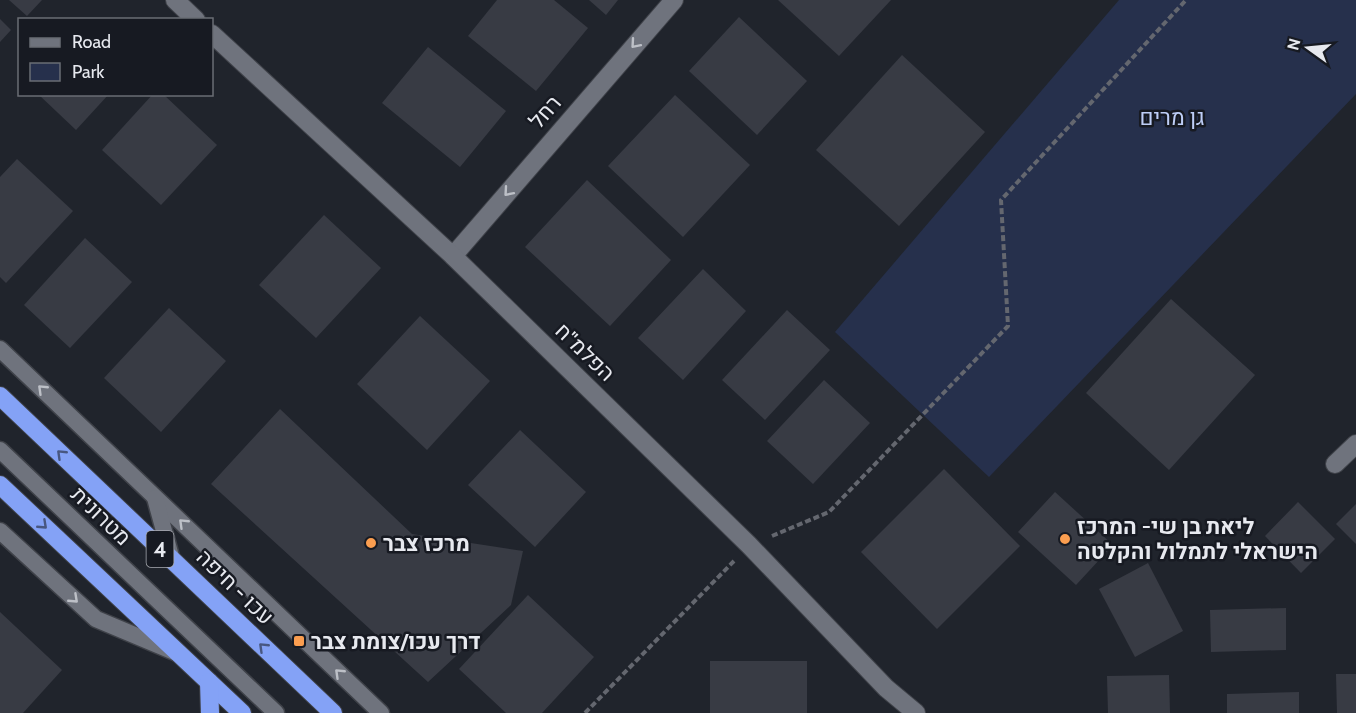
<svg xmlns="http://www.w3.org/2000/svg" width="1356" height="713" font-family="Cabin,Heebo,sans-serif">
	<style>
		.green { fill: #26304c }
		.building { fill: #383b44 }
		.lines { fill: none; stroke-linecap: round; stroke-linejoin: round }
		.lane-casing { stroke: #3f4249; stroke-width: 19 }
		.street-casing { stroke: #3f4249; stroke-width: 20 }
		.secondary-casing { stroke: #3f4249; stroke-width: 20 }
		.highway-casing { stroke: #3f4249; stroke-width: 20 }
		.path { stroke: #64676f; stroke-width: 4; stroke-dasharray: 6 3; stroke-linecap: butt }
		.lane { stroke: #6f737d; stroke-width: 16 }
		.street { stroke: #6f737d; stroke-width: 18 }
		.secondary { stroke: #6f737d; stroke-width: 18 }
		.highway { stroke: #84a2f6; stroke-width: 18 }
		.oneway { stroke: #bdc0c7 }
		.oneway2 { stroke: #485781 }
		.poi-dot { fill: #fb9e50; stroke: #171a22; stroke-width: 2 }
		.labels { text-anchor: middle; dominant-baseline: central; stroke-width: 5; stroke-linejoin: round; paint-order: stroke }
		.shield { fill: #171a22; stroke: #a9abb2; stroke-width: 1.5 }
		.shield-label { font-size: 21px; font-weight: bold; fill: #e7e9ef }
		.street-label { font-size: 22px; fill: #e7e9ef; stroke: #171a22 }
		.park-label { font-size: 22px; fill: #becef6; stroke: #171a22 }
		.poi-label { font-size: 22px; font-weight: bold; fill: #e7e9ef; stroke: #171a22; text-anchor: start }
	</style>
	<rect width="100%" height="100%" fill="#20242c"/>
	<!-- green -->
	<path class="green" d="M 1119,0 L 1356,0 L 1356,94 L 989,477 L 835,332 Z"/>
	<!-- building -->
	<g class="building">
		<path d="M 9,0 L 42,0 L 27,16 Z"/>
		<path d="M 497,0 L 554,0 L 588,28 L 536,91 L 468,36 Z"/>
		<path d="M 589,0 L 618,0 L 606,15 Z"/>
		<path d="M 778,0 L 891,0 L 839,56 Z"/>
		<path d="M 739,17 L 807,81 L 757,135 L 689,71 Z"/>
		<path d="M 0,19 L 11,30 L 0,42 Z"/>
		<path d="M 428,47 L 506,111 L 460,167 L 382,103 Z"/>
		<path d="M 902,55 L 985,132 L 899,226 L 816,150 Z"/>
		<path d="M 38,94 L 109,94 L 76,130 Z"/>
		<path d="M 153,94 L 163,94 L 217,145 L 161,205 L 102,150 Z"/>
		<path d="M 675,95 L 750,165 L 683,237 L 608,166 Z"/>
		<path d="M 17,159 L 73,211 L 6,283 L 0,277 L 0,177 Z"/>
		<path d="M 587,180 L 671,260 L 610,326 L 525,247 Z"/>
		<path d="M 324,215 L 381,268 L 316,338 L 259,285 Z"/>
		<path d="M 85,238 L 132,282 L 70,348 L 24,305 Z"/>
		<path d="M 703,269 L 746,311 L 683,380 L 638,338 Z"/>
		<path d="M 1171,299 L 1255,375 L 1169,470 L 1086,393 Z"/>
		<path d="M 169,308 L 226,361 L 161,432 L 104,378 Z"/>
		<path d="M 787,310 L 830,350 L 765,420 L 722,380 Z"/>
		<path d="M 420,316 L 490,381 L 427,450 L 357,384 Z"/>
		<path d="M 824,380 L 870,423 L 813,484 L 767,441 Z"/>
		<path d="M 280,409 L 412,534 L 523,551 L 511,605 L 428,682 L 211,484 Z"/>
		<path d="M 520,430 L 586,492 L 535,547 L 468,485 Z"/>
		<path d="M 944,469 L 1020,546 L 937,629 L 861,552 Z"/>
		<path d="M 1055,492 L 1113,545 L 1076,585 L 1018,532 Z"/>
		<path d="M 1298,502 L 1335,539 L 1301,573 L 1265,536 Z"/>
		<path d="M 1356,504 L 1356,544 L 1336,524 Z"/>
		<path d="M 1148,563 L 1183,631 L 1135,657 L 1099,589 Z"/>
		<path d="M 528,595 L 594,657 L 542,713 L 506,713 L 459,669 Z"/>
		<path d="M 1286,608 L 1286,650 L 1211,652 L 1210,610 Z"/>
		<path d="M 0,612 L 62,670 L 23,713 L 0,713 Z"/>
		<rect x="710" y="661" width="97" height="52"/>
		<path d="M 1336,674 L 1356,674 L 1356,713 L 1337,713 Z"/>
		<path d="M 1169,675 L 1170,713 L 1108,713 L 1107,676 Z"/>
		<path d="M 1299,692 L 1299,713 L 1227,713 L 1227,694 Z"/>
	</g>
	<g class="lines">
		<!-- lane casing -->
		<g class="lane-casing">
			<g id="lane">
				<path d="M 0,349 L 381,713"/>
				<path d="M 0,450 L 276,713"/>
				<path d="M 155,498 L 172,560"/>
				<path d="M 0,531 L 96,619 L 177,653"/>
			</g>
		</g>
		<!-- street casing -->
		<g class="street-casing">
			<g id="street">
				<path d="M 453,256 L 674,0"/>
				<path d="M 1335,464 L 1356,444"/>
			</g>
		</g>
		<!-- secondary casing -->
		<g class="secondary-casing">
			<g id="secondary">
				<path d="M 175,0 L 196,20"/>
				<path d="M 212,34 L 453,256 L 749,545 L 886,688 L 916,713"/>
			</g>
		</g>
		<!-- highway casing -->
		<g class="highway-casing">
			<g id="highway">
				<path d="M 0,396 L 333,713"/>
				<path d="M 0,485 L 242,713"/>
				<path d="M 209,682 L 210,713"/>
			</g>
		</g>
		<!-- path -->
		<g class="path">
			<path d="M 772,536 L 829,512 L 1008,326 L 1001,200 L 1186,0"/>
			<path d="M 585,713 L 734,561"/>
		</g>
		<!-- lane -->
		<use href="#lane" class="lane"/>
		<!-- street -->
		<use href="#street" class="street"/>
		<!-- secondary -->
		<use href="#secondary" class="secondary"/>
		<!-- highway -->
		<use href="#highway" class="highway"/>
	</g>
	<!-- one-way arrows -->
	<defs><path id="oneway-chevron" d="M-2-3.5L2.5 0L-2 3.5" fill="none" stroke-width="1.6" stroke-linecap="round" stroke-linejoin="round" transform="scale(1.5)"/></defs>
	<g class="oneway">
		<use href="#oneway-chevron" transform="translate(635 44) rotate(131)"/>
		<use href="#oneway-chevron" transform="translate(508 192) rotate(131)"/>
		<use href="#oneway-chevron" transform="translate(42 389) rotate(-136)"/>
		<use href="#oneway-chevron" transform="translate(183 523) rotate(-136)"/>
		<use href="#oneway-chevron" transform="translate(74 599) rotate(43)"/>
		<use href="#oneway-chevron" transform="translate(339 673) rotate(-136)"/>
	</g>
	<g class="oneway2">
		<use href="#oneway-chevron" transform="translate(61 454) rotate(-136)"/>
		<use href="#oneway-chevron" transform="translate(43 525) rotate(43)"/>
		<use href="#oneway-chevron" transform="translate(263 647) rotate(-136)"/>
	</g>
	<!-- markers -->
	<g class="poi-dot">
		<circle cx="1065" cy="539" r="6"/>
		<circle cx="371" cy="543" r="6"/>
		<rect x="293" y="635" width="12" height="12" rx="3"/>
	</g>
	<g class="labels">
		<!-- shield labels -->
		<rect class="shield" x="146.5" y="531" width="27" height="36" rx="4.5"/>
		<g class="shield-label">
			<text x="160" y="549">4</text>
		</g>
		<!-- street labels -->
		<g class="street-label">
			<text transform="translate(545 112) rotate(-49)">רחל</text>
			<text transform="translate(585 352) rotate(44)">הפלמ"ח</text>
			<text transform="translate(101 516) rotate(44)">מטרונית</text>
			<text transform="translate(235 587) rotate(44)">עכו - חיפה</text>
		</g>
		<!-- park labels -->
		<g class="park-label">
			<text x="1172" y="117">גן מרים</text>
		</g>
		<!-- poi labels -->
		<g class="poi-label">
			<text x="1077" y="526">ליאת בן שי- המרכז<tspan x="1077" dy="25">הישראלי לתמלול והקלטה</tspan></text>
			<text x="383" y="543">מרכז צבר</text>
			<text x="311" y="641">דרך עכו/צומת צבר</text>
		</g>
	</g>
	<!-- legend -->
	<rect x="18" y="18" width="195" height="78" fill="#171a22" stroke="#6a6d74" stroke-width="1.5"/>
	<rect x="30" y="38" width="30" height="9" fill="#6f737d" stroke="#6a6d74" stroke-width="1.5"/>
	<text x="72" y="48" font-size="18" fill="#e7e9ef">Road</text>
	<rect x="30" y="63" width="30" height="18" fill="#26304c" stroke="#6a6d74" stroke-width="1.5"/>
	<text x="72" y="78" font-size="18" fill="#e7e9ef">Park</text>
	<!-- north arrow -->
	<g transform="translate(1308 48) rotate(285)" stroke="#171a22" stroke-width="4.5" paint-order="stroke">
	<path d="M0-4.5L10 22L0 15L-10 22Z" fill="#e7e9ef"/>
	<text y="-9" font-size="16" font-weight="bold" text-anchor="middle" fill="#e7e9ef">N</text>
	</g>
</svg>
